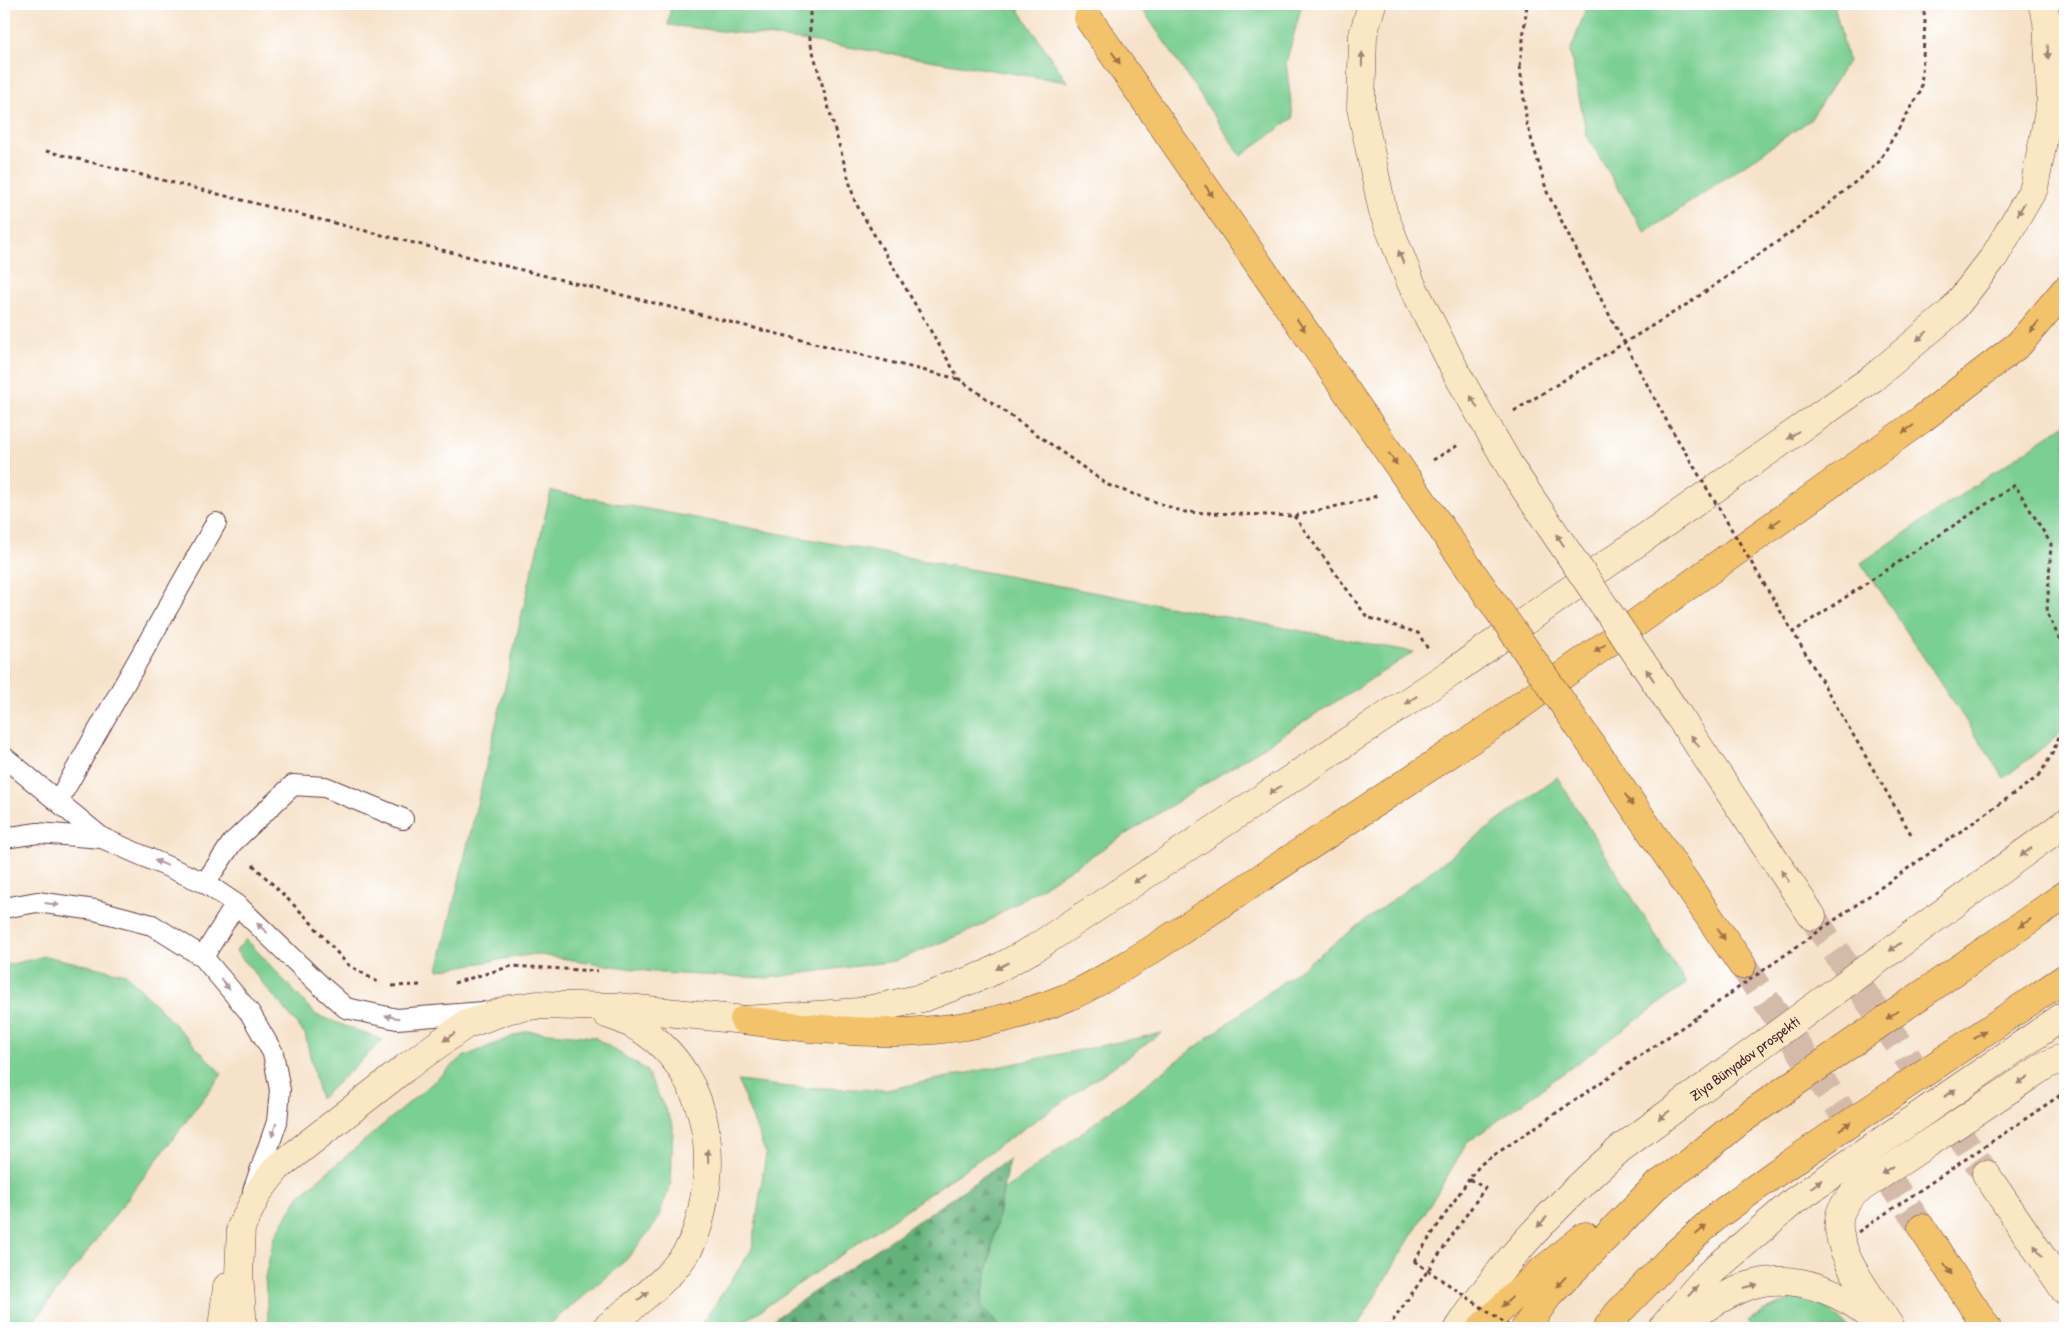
<svg xmlns="http://www.w3.org/2000/svg" width="2069" height="1332" font-family="'Patrick Hand',sans-serif">
	<style>
		.grass { fill: #7acf92; stroke: #62775e }
		.forest { fill: url(#forest-firs); stroke: #566854 }
		.lines { fill: none; stroke-linecap: round; stroke-linejoin: round }
		.secondary-tunnel { stroke: #d4bba9; stroke-width: 28; stroke-dasharray: 28 14; stroke-linecap: butt }
		.highway-tunnel { stroke: #d4bba9; stroke-width: 28; stroke-dasharray: 28 14; stroke-linecap: butt }
		.lane-casing { stroke: #643c43; stroke-width: 22 }
		.secondary-casing { stroke: #643c43; stroke-width: 29 }
		.primary-casing { stroke: #643c43; stroke-width: 29 }
		.highway-casing { stroke: #643c43; stroke-width: 29 }
		.path { stroke: #643c43; stroke-width: 3; stroke-dasharray: 4 4; stroke-linecap: butt }
		.lane { stroke: #fff; stroke-width: 20 }
		.secondary { stroke: #fae7c3; stroke-width: 28 }
		.primary { stroke: #f2c36a; stroke-width: 28 }
		.highway { stroke: #f2c36a; stroke-width: 28 }
		.secondary-bridge-casing { stroke: #643c43; stroke-width: 29; stroke-linecap: butt }
		.highway-bridge-casing { stroke: #643c43; stroke-width: 29; stroke-linecap: butt }
		.path-bridge { stroke: #643c43; stroke-width: 3; stroke-dasharray: 4 4; stroke-linecap: butt }
		.secondary-bridge { stroke: #fae7c3; stroke-width: 28 }
		.highway-bridge { stroke: #f2c36a; stroke-width: 28 }
		.oneway { fill: #a28377 }
		.oneway2 { fill: #9e714a }
		.oneway3 { fill: #ae9aa0 }
		.labels { text-anchor: middle; dominant-baseline: central; stroke-width: 4.5; stroke-linejoin: round; paint-order: stroke }
		.street-label { font-size: 15px; fill: #4a1f2b; stroke: #fff }
	</style>
	<defs>
		<pattern id="forest-firs" width="22" height="20" patternUnits="userSpaceOnUse" patternTransform="scale(1.25)"><rect width="22" height="20" fill="#63b27c"/><path d="M5 1l3.5 6h-7zM16 11l3.5 6h-7z" fill="#549066"/></pattern>
	</defs>
	<rect width="100%" height="100%" fill="#fff"/>
	<filter id="ink" filterUnits="userSpaceOnUse"><feTurbulence type="fractalNoise" baseFrequency=".02" numOctaves="2"/><feDisplacementMap in="SourceGraphic" scale="10" xChannelSelector="R" yChannelSelector="G"/><feConvolveMatrix kernelMatrix="1 2 1 2 8 2 1 2 1" color-interpolation-filters="sRGB"/></filter>
	<filter id="wash" filterUnits="userSpaceOnUse"><feTurbulence type="fractalNoise" baseFrequency=".0096" numOctaves="4" result="noise"/><feDisplacementMap in="SourceGraphic" scale="20" xChannelSelector="R" yChannelSelector="G"/><feGaussianBlur stdDeviation="1.12" result="paint"/><feColorMatrix in="noise" values="0 0 0 0 0 0 0 0 0 0 0 0 0 0 0 0 0 1.4 0 .05"/><feComposite in="paint" operator="in"/></filter>
	<g filter="url(#wash)">
		<rect width="100%" height="100%" fill="#f6e2c9"/>
		<!-- grass -->
		<g class="grass">
			<path d="M 671,4 L 1015,4 L 1067,82 L 810,41 L 668,25 Z"/>
			<path d="M 1139,4 L 1302,4 L 1286,63 L 1293,118 L 1241,156 Z"/>
			<path d="M 1588,4 L 1834,4 L 1848,61 L 1810,120 L 1645,233 L 1587,136 L 1570,52 Z"/>
			<path d="M 2065,424 L 2065,730 L 2004,778 L 1861,563 Z"/>
			<path d="M 551,491 L 1414,652 L 979,927 L 895,961 L 767,978 L 660,973 L 534,954 L 438,970 Z"/>
			<path d="M 1557,777 L 1686,984 L 1467,1143 L 1356,1328 L 820,1328 Z"/>
			<path d="M 246,939 L 316,1015 L 383,1040 L 320,1099 L 305,1034 L 236,951 Z"/>
			<path d="M 45,956 L 126,974 L 222,1074 L 29,1328 L 4,1328 L 4,966 Z"/>
			<path d="M 526,1031 L 594,1037 L 646,1070 L 673,1125 L 671,1184 L 656,1223 L 626,1260 L 545,1328 L 269,1328 L 265,1277 L 274,1238 L 299,1196 L 463,1057 Z"/>
			<path d="M 1162,1033 L 735,1328 L 699,1328 L 752,1249 L 766,1154 L 738,1081 L 789,1087 L 886,1090 Z"/>
			<path d="M 1794,1298 L 1821,1302 L 1849,1328 L 1754,1328 L 1748,1321 L 1764,1311 Z"/>
		</g>
		<!-- forest -->
		<path class="forest" d="M 1009,1159 L 981,1304 L 1000,1328 L 761,1328 Z"/>
	</g>
	<g filter="url(#ink)">
		<g class="lines">
			<!-- secondary-tunnel -->
			<path class="secondary-tunnel" d="M 1812,916 L 1986,1174"/>
			<!-- highway-tunnel -->
			<path class="highway-tunnel" d="M 1742,965 L 1922,1228"/>
			<!-- lane casing -->
			<g class="lane-casing">
				<g id="lane">
					<path d="M 4,757 L 102,838"/>
					<path d="M 58,801 L 216,523"/>
					<path d="M 4,838 L 38,833 L 102,838 L 205,883 L 236,904 L 320,985 L 346,1008 L 397,1019 L 483,1012"/>
					<path d="M 205,883 L 232,843 L 293,785 L 325,787 L 403,819"/>
					<path d="M 4,908 L 37,902 L 95,910 L 152,925 L 203,957 L 250,1013 L 273,1053 L 280,1090 L 277,1122 L 253,1191"/>
					<path d="M 203,957 L 236,904"/>
				</g>
			</g>
			<!-- secondary casing -->
			<g class="secondary-casing">
				<g id="secondary">
					<path d="M 1361,108 L 1363,35 L 1372,4"/>
					<path d="M 1678,715 L 1812,916"/>
					<path d="M 1986,1174 L 2065,1291"/>
					<path d="M 222,1328 L 227,1287"/>
					<path d="M 243,1328 L 239,1274 L 241,1227 L 259,1191 L 277,1168 L 405,1068 L 465,1025 L 510,1009 L 537,1005 L 618,1007 L 744,1020 L 859,1012 L 926,997 L 987,974 L 1035,948 L 1451,673 L 1873,378 L 1951,312 L 1994,257 L 2034,188 L 2051,100 L 2047,20 L 2042,4"/>
					<path d="M 606,1328 C 633,1305 666,1283 686,1253 C 696,1238 701,1217 704,1199 C 720,1122 687,1038 607,1014"/>
					<path id="s1" d="M 1459,1328 C 1503,1260 1559,1202 1620,1149 L 2065,823"/>
					<path d="M 1662,1328 L 1708,1275 L 1794,1201 L 2065,1015"/>
					<path d="M 1679,1328 C 1699,1311 1723,1295 1748,1286 C 1794,1270 1850,1294 1882,1327"/>
					<path d="M 1891,1328 C 1873,1299 1831,1250 1840,1214 C 1843,1205 1849,1198 1855,1192 L 2046,1065 L 2065,1057"/>
				</g>
			</g>
			<!-- primary casing -->
			<g class="primary-casing">
				<g id="primary">
					<path d="M 1481,1328 L 1540,1272 L 1585,1236"/>
					<path d="M 1525,1328 L 1548,1296 L 1656,1186 L 1689,1163 L 1740,1121 L 2065,895"/>
					<path d="M 1607,1328 L 1618,1313 L 1674,1255 L 1718,1215 L 1776,1173 L 2065,978"/>
				</g>
			</g>
			<!-- highway casing -->
			<g class="highway-casing">
				<g id="highway">
					<path d="M 1602,760 L 1742,965"/>
					<path d="M 744,1020 C 858,1036 958,1043 1068,997 C 1095,986 1121,968 1147,953 L 1489,728 L 1922,419 L 2019,344 L 2065,290"/>
					<path d="M 1922,1228 L 1987,1328"/>
				</g>
			</g>
			<!-- path -->
			<g class="path">
				<path d="M 810,4 L 810,41 L 855,202 L 959,379 L 1108,485 L 1184,512 L 1294,516 L 1372,498 L 1379,494"/>
				<path d="M 1520,66 L 1527,4"/>
				<path d="M 46,151 L 958,379"/>
				<path d="M 1514,411 L 1689,303 L 1813,217 L 1878,163 L 1921,91 L 1925,22 L 1923,4"/>
				<path d="M 1433,460 L 1460,444"/>
				<path d="M 1294,516 L 1367,617 L 1418,633 L 1428,649"/>
				<path d="M 2039,776 L 2052,754 L 2065,722"/>
				<path d="M 1911,834 L 1793,632 L 2015,485 L 2051,544 L 2047,613 L 2065,650"/>
				<path d="M 253,865 L 306,917 L 347,964 L 381,984"/>
				<path d="M 454,983 L 512,966 L 598,971"/>
				<path d="M 392,986 L 423,985"/>
				<path d="M 1414,1261 L 1469,1179"/>
				<path d="M 1388,1328 L 1485,1188 L 1469,1179 L 1481,1164 L 1697,1017"/>
			</g>
			<!-- lane -->
			<use href="#lane" class="lane"/>
			<!-- secondary -->
			<use href="#secondary" class="secondary"/>
			<!-- primary -->
			<use href="#primary" class="primary"/>
			<!-- highway -->
			<use href="#highway" class="highway"/>
			<!-- secondary-bridge casing -->
			<g class="secondary-bridge-casing">
				<path id="secondary-bridge" d="M 1361,108 L 1383,212 L 1411,283 L 1457,374 L 1512,470 L 1678,715"/>
			</g>
			<!-- highway-bridge casing -->
			<g class="highway-bridge-casing">
				<path id="highway-bridge" d="M 1088,18 L 1602,760"/>
			</g>
			<!-- path-bridge -->
			<g class="path-bridge">
				<path d="M 1520,66 L 1527,124 L 1547,192 L 1604,305 L 1669,425 L 1793,632"/>
				<path d="M 1697,1017 L 2039,776"/>
				<path d="M 1858,1232 L 2065,1092"/>
				<path d="M 1414,1261 L 1512,1328"/>
			</g>
			<!-- secondary-bridge -->
			<use href="#secondary-bridge" class="secondary-bridge"/>
			<!-- highway-bridge -->
			<use href="#highway-bridge" class="highway-bridge"/>
		</g>
		<!-- one-way arrows -->
		<defs><path id="oneway-solid" d="M-6-.8H1V-3.2L6.5 0L1 3.2V.8H-6Z" transform="scale(1.25)"/></defs>
		<g class="oneway">
			<use href="#oneway-solid" transform="translate(2048 52) rotate(87)"/>
			<use href="#oneway-solid" transform="translate(1362 59) rotate(-89)"/>
			<use href="#oneway-solid" transform="translate(2021 209) rotate(119)"/>
			<use href="#oneway-solid" transform="translate(1401 257) rotate(-111)"/>
			<use href="#oneway-solid" transform="translate(1922 336) rotate(140)"/>
			<use href="#oneway-solid" transform="translate(1474 402) rotate(-120)"/>
			<use href="#oneway-solid" transform="translate(1793 435) rotate(145)"/>
			<use href="#oneway-solid" transform="translate(1560 540) rotate(-124)"/>
			<use href="#oneway-solid" transform="translate(1650 675) rotate(-124)"/>
			<use href="#oneway-solid" transform="translate(1411 700) rotate(147)"/>
			<use href="#oneway-solid" transform="translate(1695 741) rotate(-124)"/>
			<use href="#oneway-solid" transform="translate(1275 790) rotate(147)"/>
			<use href="#oneway-solid" transform="translate(2026 852) rotate(144)"/>
			<use href="#oneway-solid" transform="translate(1785 876) rotate(-124)"/>
			<use href="#oneway-solid" transform="translate(1139 879) rotate(147)"/>
			<use href="#oneway-solid" transform="translate(1895 947) rotate(144)"/>
			<use href="#oneway-solid" transform="translate(1002 966) rotate(151)"/>
			<use href="#oneway-solid" transform="translate(449 1037) rotate(145)"/>
			<use href="#oneway-solid" transform="translate(2023 1080) rotate(146)"/>
			<use href="#oneway-solid" transform="translate(1950 1093) rotate(-34)"/>
			<use href="#oneway-solid" transform="translate(1664 1115) rotate(143)"/>
			<use href="#oneway-solid" transform="translate(708 1156) rotate(-93)"/>
			<use href="#oneway-solid" transform="translate(1887 1170) rotate(146)"/>
			<use href="#oneway-solid" transform="translate(1816 1184) rotate(-37)"/>
			<use href="#oneway-solid" transform="translate(1542 1222) rotate(133)"/>
			<use href="#oneway-solid" transform="translate(2038 1251) rotate(-124)"/>
			<use href="#oneway-solid" transform="translate(1751 1286) rotate(-15)"/>
			<use href="#oneway-solid" transform="translate(1693 1291) rotate(-47)"/>
			<use href="#oneway-solid" transform="translate(643 1296) rotate(-41)"/>
		</g>
		<g class="oneway2">
			<use href="#oneway-solid" transform="translate(1116 58) rotate(55)"/>
			<use href="#oneway-solid" transform="translate(1209 191) rotate(55)"/>
			<use href="#oneway-solid" transform="translate(1301 325) rotate(55)"/>
			<use href="#oneway-solid" transform="translate(2034 327) rotate(130)"/>
			<use href="#oneway-solid" transform="translate(1908 429) rotate(145)"/>
			<use href="#oneway-solid" transform="translate(1393 459) rotate(55)"/>
			<use href="#oneway-solid" transform="translate(1775 523) rotate(145)"/>
			<use href="#oneway-solid" transform="translate(1600 648) rotate(145)"/>
			<use href="#oneway-solid" transform="translate(1629 800) rotate(56)"/>
			<use href="#oneway-solid" transform="translate(2025 923) rotate(145)"/>
			<use href="#oneway-solid" transform="translate(1721 934) rotate(56)"/>
			<use href="#oneway-solid" transform="translate(1892 1015) rotate(145)"/>
			<use href="#oneway-solid" transform="translate(1980 1035) rotate(-34)"/>
			<use href="#oneway-solid" transform="translate(1845 1126) rotate(-34)"/>
			<use href="#oneway-solid" transform="translate(1701 1230) rotate(-42)"/>
			<use href="#oneway-solid" transform="translate(1948 1269) rotate(57)"/>
			<use href="#oneway-solid" transform="translate(1561 1282) rotate(133)"/>
			<use href="#oneway-solid" transform="translate(1507 1302) rotate(137)"/>
		</g>
		<g class="oneway3">
			<use href="#oneway-solid" transform="translate(161 863) rotate(-157)"/>
			<use href="#oneway-solid" transform="translate(52 904) rotate(8)"/>
			<use href="#oneway-solid" transform="translate(262 928) rotate(-138)"/>
			<use href="#oneway-solid" transform="translate(225 984) rotate(50)"/>
			<use href="#oneway-solid" transform="translate(392 1017) rotate(-171)"/>
			<use href="#oneway-solid" transform="translate(274 1130) rotate(109)"/>
		</g>
	</g>
	<g class="labels">
		<!-- street labels -->
		<g class="street-label">
			<text stroke="none"><textPath href="#s1" startOffset="396">Ziya Bünyadov prospekti</textPath></text>
		</g>
	</g>
	<!-- margin -->
	<rect width="2069" height="1332" fill="none" stroke="#fff" stroke-width="20"/>
</svg>
